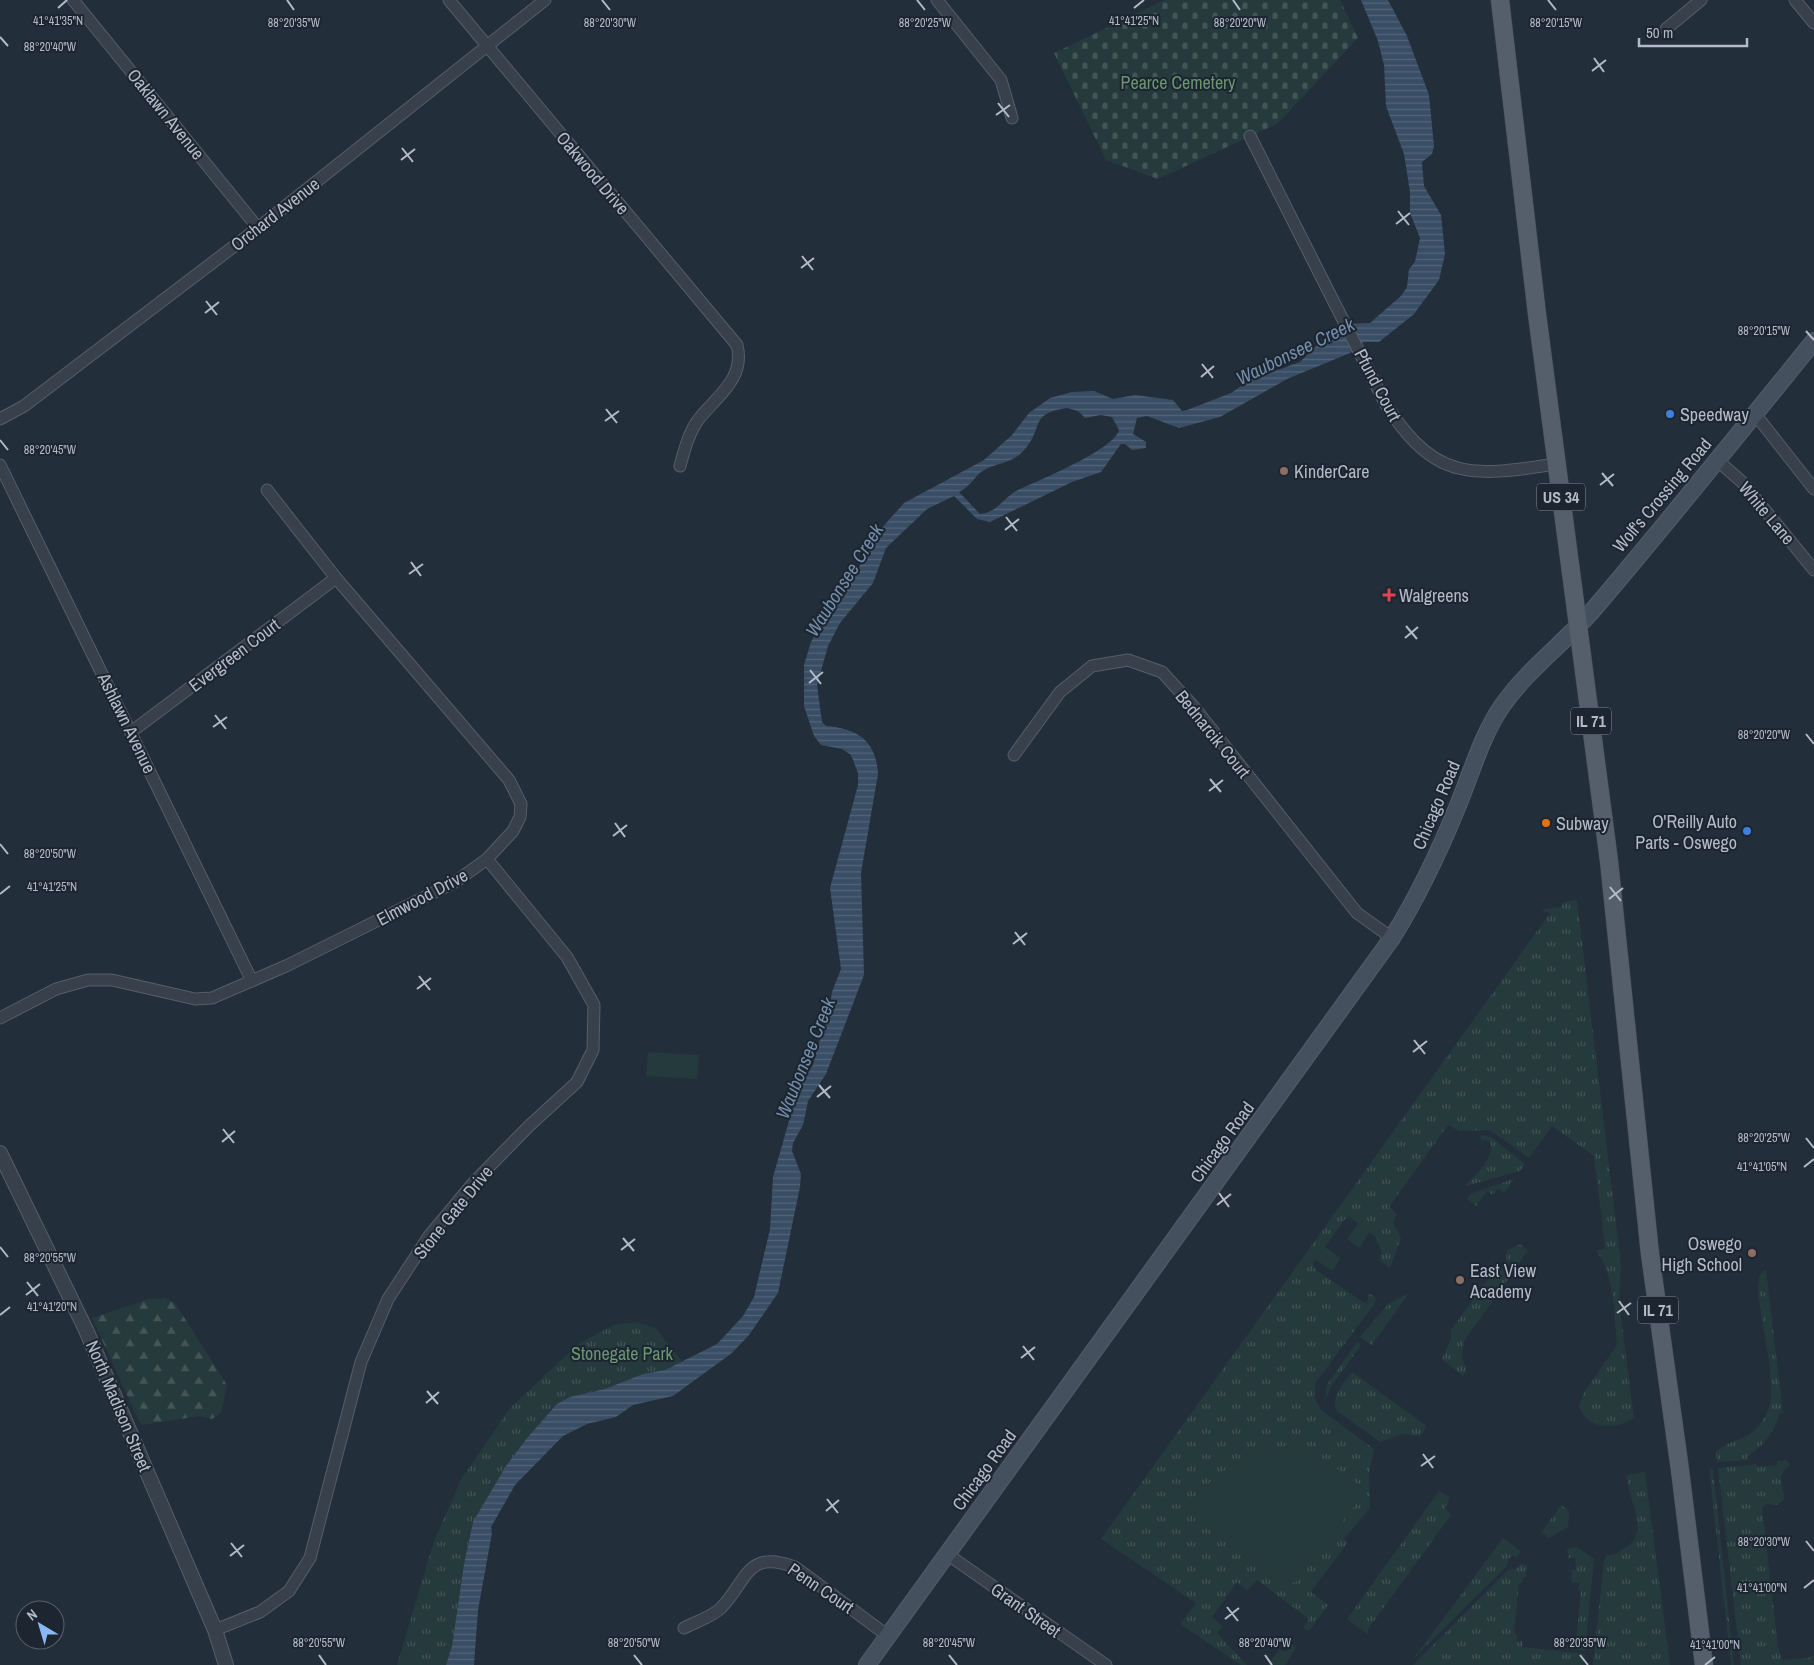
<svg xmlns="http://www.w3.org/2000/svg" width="1814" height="1665" font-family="'Archivo Narrow',sans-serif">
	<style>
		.grass { fill: url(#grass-tufts) }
		.forest { fill: url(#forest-firs) }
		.cemetery { fill: url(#cemetery-stones) }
		.pitch { fill: #253a3c }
		.water { fill: url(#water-rules); fill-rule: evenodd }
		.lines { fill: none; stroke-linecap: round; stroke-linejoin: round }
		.minor-casing { stroke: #555e69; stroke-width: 13 }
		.tertiary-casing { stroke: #555e69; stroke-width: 16 }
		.secondary-casing { stroke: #555e69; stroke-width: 18 }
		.primary-casing { stroke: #404954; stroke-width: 19 }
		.minor { stroke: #37404b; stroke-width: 11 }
		.tertiary { stroke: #37404b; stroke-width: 14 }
		.secondary { stroke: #45505e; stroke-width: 16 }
		.primary { stroke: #555f6b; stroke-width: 18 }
		.ticks { fill: none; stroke: #b2bbc7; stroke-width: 2 }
		.shop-dot { fill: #3f7fe0; stroke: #1c2530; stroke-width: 2 }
		.education-dot { fill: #8d6e63; stroke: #1c2530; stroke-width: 2 }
		.health-dot { fill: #e0444e; stroke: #1c2530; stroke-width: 2 }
		.food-dot { fill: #e8710a; stroke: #1c2530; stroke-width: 2 }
		.labels { text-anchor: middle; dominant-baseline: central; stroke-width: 4; stroke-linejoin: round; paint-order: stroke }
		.shield { fill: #1c2530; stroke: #858e9a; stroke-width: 1 }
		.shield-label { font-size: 16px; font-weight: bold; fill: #b2bbc7 }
		.park-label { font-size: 18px; fill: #6a9771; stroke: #1c2530 }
		.street-label { font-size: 18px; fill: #b2bbc7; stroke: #1c2530 }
		.poi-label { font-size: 18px; fill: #b2bbc7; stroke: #1c2530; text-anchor: start }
		.water-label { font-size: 19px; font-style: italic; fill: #738daa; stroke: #1c2530 }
		.ticks-label { font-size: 12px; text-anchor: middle; fill: #b2bbc7; stroke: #1c2530; stroke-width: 4; stroke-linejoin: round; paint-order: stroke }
	</style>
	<defs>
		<pattern id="grass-tufts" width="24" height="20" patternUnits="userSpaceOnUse" patternTransform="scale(1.25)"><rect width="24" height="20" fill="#253a3c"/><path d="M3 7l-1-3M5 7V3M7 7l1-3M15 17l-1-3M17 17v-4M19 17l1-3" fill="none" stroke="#425557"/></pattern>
		<pattern id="forest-firs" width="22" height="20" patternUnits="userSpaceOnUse" patternTransform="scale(1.25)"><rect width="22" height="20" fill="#253a3c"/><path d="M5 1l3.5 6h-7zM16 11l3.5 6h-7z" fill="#425557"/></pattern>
		<pattern id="cemetery-stones" width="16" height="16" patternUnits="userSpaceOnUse" patternTransform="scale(1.25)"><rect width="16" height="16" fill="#253a3c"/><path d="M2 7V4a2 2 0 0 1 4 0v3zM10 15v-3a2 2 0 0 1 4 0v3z" fill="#425557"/></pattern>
		<pattern id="water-rules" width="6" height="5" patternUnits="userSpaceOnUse" patternTransform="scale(1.25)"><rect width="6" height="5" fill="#394d64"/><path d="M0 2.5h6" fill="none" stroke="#536579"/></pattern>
	</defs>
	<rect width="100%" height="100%" fill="#232e3b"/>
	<!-- grass -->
	<g class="grass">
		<path d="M 1577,900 L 1621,1265 L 1619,1302 L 1634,1418 C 1616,1430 1585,1430 1579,1405 L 1585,1391 L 1617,1345 C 1614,1316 1615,1274 1596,1251 L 1605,1248 L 1594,1156 L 1552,1126 L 1529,1158 L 1490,1130 L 1459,1131 L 1448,1125 L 1389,1207 L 1397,1214 L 1393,1223 L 1401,1238 L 1390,1268 L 1379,1260 L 1382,1253 L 1375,1237 L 1350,1217 L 1345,1219 L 1313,1264 L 1315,1269 L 1363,1302 L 1367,1304 L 1369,1293 L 1376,1298 L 1375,1303 L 1316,1382 L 1314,1397 L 1321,1410 L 1374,1449 L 1369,1472 L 1370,1508 L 1344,1539 L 1348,1542 L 1311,1592 L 1328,1605 L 1309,1631 L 1303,1628 L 1309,1619 L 1257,1580 L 1247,1590 L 1237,1582 L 1212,1617 L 1223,1626 L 1217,1633 L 1247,1665 L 1241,1665 L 1180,1624 L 1196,1603 L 1101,1539 L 1550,913 L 1543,911 L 1543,909 L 1561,907 L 1564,902 Z"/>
		<path d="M 1481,1135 L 1491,1137 L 1525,1164 L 1520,1171 L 1465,1186 C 1475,1176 1496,1157 1490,1141 L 1481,1139 Z"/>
		<path d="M 1514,1179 L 1504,1193 L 1498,1189 L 1493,1195 L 1487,1191 L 1476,1206 L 1467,1199 L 1470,1194 Z"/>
		<path d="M 1520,1244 L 1528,1250 L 1515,1269 L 1506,1263 L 1507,1250 Z"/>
		<path d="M 1496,1264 L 1511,1275 L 1464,1341 L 1462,1357 L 1467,1371 L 1463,1376 L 1442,1359 L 1451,1338 L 1451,1330 L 1473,1300 L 1477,1289 L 1494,1276 Z"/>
		<path d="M 1766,1270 L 1783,1414 L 1780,1413 C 1774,1433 1764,1445 1747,1457 L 1749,1460 L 1717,1462 L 1716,1452 C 1728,1440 1744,1441 1756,1429 C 1764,1421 1770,1410 1771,1398 C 1773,1365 1760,1320 1758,1286 L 1760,1274 Z"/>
		<path d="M 1408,1294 L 1372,1345 L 1360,1337 L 1388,1304 Z"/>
		<path d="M 637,1322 L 655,1328 L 682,1361 L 665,1370 L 643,1374 L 605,1389 L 570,1397 L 473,1522 L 464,1564 L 452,1646 L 446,1665 L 397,1665 L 434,1541 L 462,1478 L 510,1408 L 578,1344 L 614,1325 Z"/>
		<path d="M 1357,1342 L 1361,1345 L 1332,1385 L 1325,1400 L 1327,1385 Z"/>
		<path d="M 1352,1372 L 1427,1426 L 1420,1436 L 1402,1434 L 1381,1442 L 1338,1412 C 1328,1399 1345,1382 1352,1372 Z"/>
		<path d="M 1786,1460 L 1790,1465 C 1775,1476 1784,1483 1784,1499 L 1778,1505 L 1766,1504 L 1762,1508 L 1778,1647 L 1782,1660 L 1808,1658 L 1813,1655 L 1814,1665 L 1741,1665 L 1718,1468 L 1756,1464 L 1757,1467 L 1777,1465 L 1777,1461 Z"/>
		<path d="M 1709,1467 L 1713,1470 L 1734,1665 L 1731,1665 Z"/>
		<path d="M 1645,1472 L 1670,1665 L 1593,1665 L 1604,1560 L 1607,1555 C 1614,1556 1619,1552 1625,1548 C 1653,1530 1626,1499 1627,1475 Z"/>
		<path d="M 1439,1491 L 1450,1497 L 1445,1508 L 1451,1515 L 1368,1629 L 1368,1634 L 1347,1619 Z"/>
		<path d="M 1561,1505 L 1569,1511 L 1568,1527 L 1549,1538 L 1544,1533 L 1541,1533 Z"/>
		<path d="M 1503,1538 L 1521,1551 L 1517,1557 L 1512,1556 L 1508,1559 L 1507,1566 L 1414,1658 Z"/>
		<path d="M 1577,1547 L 1594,1559 L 1585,1651 L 1567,1648 L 1567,1646 L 1573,1647 L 1573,1640 L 1576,1640 L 1581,1591 L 1578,1590 L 1580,1583 L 1571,1582 L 1572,1570 L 1576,1570 L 1575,1558 L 1569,1558 L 1567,1549 Z"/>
		<path d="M 1520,1564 L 1527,1565 L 1526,1577 L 1523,1577 L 1522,1583 L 1519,1584 L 1514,1633 L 1517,1634 L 1516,1641 L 1522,1641 L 1522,1647 L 1585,1654 L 1584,1665 L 1413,1665 L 1509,1569 L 1516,1569 Z"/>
		<path d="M 1293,1644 L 1296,1648 L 1285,1665 L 1268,1665 L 1279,1650 L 1286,1652 Z"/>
	</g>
	<!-- forest -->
	<path class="forest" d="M 165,1298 L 175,1303 L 227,1385 L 221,1413 L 212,1419 L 200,1416 L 142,1425 L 138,1419 L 92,1318 L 149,1299 Z"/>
	<!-- cemetery -->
	<path class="cemetery" d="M 1165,0 L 1340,0 L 1358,38 L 1277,124 L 1158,179 L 1106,160 L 1054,53 Z"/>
	<!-- pitch -->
	<g class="pitch">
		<path d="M 648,1052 L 699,1055 L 697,1079 L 646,1076 Z"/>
		<path d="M 1358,1223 L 1370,1232 L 1359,1248 L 1347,1239 Z"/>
		<path d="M 1325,1247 L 1341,1258 L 1332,1271 L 1316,1260 Z"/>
		<path d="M 1280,1452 C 1320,1454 1336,1466 1366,1491 L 1296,1582 L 1276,1583 L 1185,1510 C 1213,1475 1234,1456 1280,1452 Z"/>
	</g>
	<!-- water -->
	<path class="water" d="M 1361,0 L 1388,0 L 1407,36 L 1429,95 L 1434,146 L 1432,154 L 1422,162 L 1424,186 L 1441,215 L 1445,254 L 1439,280 L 1414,314 L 1379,342 L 1364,342 L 1350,353 L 1287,379 L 1220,417 L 1179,428 L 1147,416 L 1137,418 L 1133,434 L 1146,442 L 1146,448 L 1132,450 L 1125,444 L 1121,444 L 1101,472 L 1072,482 L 990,522 L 977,519 L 954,496 L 927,509 L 886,548 L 873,583 L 840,623 L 828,646 L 817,685 L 822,722 L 826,726 C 859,729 876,741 878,774 L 861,873 L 864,975 L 826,1074 L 808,1101 L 803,1125 L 793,1143 L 792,1151 L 801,1174 L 800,1187 L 778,1293 L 749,1335 L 732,1353 L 673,1396 L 633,1405 L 616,1417 L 587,1424 L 563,1436 L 515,1485 L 491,1527 L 492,1533 L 478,1610 L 474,1665 L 446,1665 L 452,1646 L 464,1564 L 473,1522 L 506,1466 L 528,1437 L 557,1404 L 570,1397 L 605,1389 L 643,1374 L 665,1370 L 717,1344 L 743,1316 L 754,1297 L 770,1229 L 773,1177 L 793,1107 L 793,1093 L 813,1065 L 824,1025 L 828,1019 L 832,992 L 841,969 L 830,888 L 858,785 L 858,773 L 851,755 L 842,749 L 821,745 L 814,736 L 804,706 L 804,665 L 811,642 L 831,603 L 859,567 L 880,530 L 904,503 L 984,460 L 1012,435 L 1029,413 L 1050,398 L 1072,392 L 1094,391 L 1113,399 L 1135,395 L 1173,400 L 1182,411 L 1187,410 L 1231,393 L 1250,380 L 1300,362 L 1315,347 L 1335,333 L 1341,324 L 1370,323 L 1401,296 L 1407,287 L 1409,269 L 1415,262 L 1420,238 L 1410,213 L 1410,192 L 1404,154 L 1386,106 L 1384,65 L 1378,41 ZM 1067,408 L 1078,411 L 1085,418 L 1101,415 L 1112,417 L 1119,430 C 1114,450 1039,480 1018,490 C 1004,497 997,513 980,514 L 959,492 C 972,486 975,474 986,469 C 1000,462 1013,464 1026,448 C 1044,426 1029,414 1067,408 Z"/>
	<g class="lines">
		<!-- minor casing -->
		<g class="minor-casing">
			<g id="minor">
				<path d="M 73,0 L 258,228"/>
				<path d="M 449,0 L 737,345 C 746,381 713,398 696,423 C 688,436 684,451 680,466"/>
				<path d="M 937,0 L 1001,80 L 1012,118"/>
				<path d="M 1795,0 L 1814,23"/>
				<path d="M 1666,29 L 1701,0"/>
				<path d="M 1250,136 L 1385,403 C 1402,430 1425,460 1458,468 C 1489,476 1526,468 1557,464"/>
				<path d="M 1755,414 L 1814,489"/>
				<path d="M 0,419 L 24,406 L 258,228 L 545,0"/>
				<path d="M 1717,460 L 1742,482 L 1814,570"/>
				<path d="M 0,465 L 252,981"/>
				<path d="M 131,732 L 336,578"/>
				<path d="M 1014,755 L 1060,692 L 1092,666 L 1128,660 L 1162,672 L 1194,707 L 1357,913 L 1392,938"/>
				<path d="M 0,1018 L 56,989 L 88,980 L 112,980 L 195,999 L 212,998 L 286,966 L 455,882 L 487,859 L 513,831 L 520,817 L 521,804 L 509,780 L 336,578 L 267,490"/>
				<path d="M 947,1554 L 1106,1665"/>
				<path d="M 684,1628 C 695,1622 712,1617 721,1608 C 748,1580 746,1549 795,1567 L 888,1636"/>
				<path d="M 215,1630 L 260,1612 L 289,1591 L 310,1558 L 361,1362 L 388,1299 L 429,1236 L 475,1181 L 529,1126 L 577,1082 L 593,1050 L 594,1005 L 567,957 L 487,859"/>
			</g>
		</g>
		<!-- tertiary casing -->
		<g class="tertiary-casing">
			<path id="tertiary" d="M 0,1153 L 86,1330 L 215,1630 L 226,1665"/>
		</g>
		<!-- secondary casing -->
		<g class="secondary-casing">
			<path id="secondary" d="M 867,1665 L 1392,938 C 1419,895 1440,850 1459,803 C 1472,771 1482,735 1502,706 C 1527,670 1564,643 1593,610 C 1668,522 1741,431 1814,341"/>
		</g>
		<!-- primary casing -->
		<g class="primary-casing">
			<path id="primary" d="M 1500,0 L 1537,314 L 1609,861 L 1650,1254 L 1680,1470 L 1704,1665"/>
		</g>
		<!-- minor -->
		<use href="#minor" class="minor"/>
		<!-- tertiary -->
		<use href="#tertiary" class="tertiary"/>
		<!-- secondary -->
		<use href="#secondary" class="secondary"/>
		<!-- primary -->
		<use href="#primary" class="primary"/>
	</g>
	<!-- ticks -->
	<path class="ticks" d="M 287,0 L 294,10M 602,0 L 610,10M 917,0 L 925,10M 1233,0 L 1240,10M 1548,0 L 1556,10M 58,8 L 67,0M 1134,8 L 1144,0M 0,37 L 8,46M 1594,58 L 1604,72M 1592,71 L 1606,60M 998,103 L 1009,117M 996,115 L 1010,105M 402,148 L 413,162M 401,160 L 415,149M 1398,211 L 1409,225M 1396,224 L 1410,213M 802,256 L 813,270M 801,268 L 814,258M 206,301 L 217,315M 205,313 L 219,302M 1806,331 L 1814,340M 1202,364 L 1213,378M 1201,377 L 1214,366M 606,409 L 617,423M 605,421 L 619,411M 0,440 L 8,450M 1602,473 L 1613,486M 1600,485 L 1614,474M 1006,517 L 1017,531M 1005,530 L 1019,519M 411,562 L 421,576M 409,574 L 423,564M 1406,626 L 1417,639M 1405,638 L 1418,627M 810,670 L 821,684M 809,683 L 823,672M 215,715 L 226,729M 213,727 L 227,717M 1806,734 L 1814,744M 1210,779 L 1221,792M 1209,791 L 1223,780M 615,823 L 625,837M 613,836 L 627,825M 0,844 L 8,854M 1610,887 L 1621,901M 0,894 L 10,886M 1609,899 L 1623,888M 1015,932 L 1025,945M 1013,944 L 1027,933M 419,976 L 430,990M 417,989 L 431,978M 1414,1040 L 1425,1054M 1413,1052 L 1427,1041M 819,1085 L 830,1098M 817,1097 L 831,1086M 223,1129 L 234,1143M 1806,1138 L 1814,1148M 222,1142 L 235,1131M 1804,1167 L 1814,1159M 1219,1193 L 1229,1207M 1217,1205 L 1231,1194M 623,1238 L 634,1251M 0,1247 L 8,1257M 621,1250 L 635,1239M 27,1282 L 38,1296M 26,1295 L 40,1284M 1619,1301 L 1629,1315M 1617,1313 L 1631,1303M 0,1315 L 10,1307M 1023,1346 L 1034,1360M 1021,1358 L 1035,1347M 427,1391 L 438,1404M 426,1403 L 439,1392M 1423,1454 L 1433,1468M 1421,1466 L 1435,1456M 827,1499 L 838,1513M 826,1511 L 839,1500M 1806,1541 L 1814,1551M 231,1543 L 242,1557M 230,1556 L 244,1545M 1804,1588 L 1814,1580M 1227,1607 L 1238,1621M 1225,1619 L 1239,1608M 319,1655 L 326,1665M 634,1655 L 642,1665M 949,1655 L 957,1665M 1265,1655 L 1272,1665M 1580,1655 L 1588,1665M 1705,1665 L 1715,1657"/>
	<!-- markers -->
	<g class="shop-dot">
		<circle cx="1670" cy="414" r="5"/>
		<circle cx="1747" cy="831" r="5"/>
	</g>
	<g class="education-dot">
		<circle cx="1284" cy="471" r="5"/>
		<circle cx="1752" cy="1253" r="5"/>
		<circle cx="1460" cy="1280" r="5"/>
	</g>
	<path class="health-dot" d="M1386.5 587.5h5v5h5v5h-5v5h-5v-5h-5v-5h5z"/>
	<circle class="food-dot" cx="1546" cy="823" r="5"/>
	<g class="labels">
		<!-- shield labels -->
		<g class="shield">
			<rect x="1537" y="483.5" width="48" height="27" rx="4"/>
			<rect x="1571" y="707.5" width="40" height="27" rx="4"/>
			<rect x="1638" y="1296.5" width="40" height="27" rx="4"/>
		</g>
		<g class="shield-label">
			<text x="1561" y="497">US 34</text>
			<text x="1591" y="721">IL 71</text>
			<text x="1658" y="1310">IL 71</text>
		</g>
		<!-- park labels -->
		<g class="park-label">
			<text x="1178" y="82">Pearce Cemetery</text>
			<text x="622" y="1353">Stonegate Park</text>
		</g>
		<!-- street labels -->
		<g class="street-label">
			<text transform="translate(166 114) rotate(51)">Oaklawn Avenue</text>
			<text transform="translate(593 173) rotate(50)">Oakwood Drive</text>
			<text transform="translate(275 214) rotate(-38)">Orchard Avenue</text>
			<text transform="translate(1378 385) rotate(62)">Pfund Court</text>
			<text transform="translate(1662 495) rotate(-50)">Wolf's Crossing Road</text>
			<text transform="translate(1767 513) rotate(50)">White Lane</text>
			<text transform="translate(234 655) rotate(-37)">Evergreen Court</text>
			<text transform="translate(127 723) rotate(64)">Ashlawn Avenue</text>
			<text transform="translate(1213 734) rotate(51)">Bednarcik Court</text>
			<text transform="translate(1436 805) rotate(-67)">Chicago Road</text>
			<text transform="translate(422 897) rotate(-28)">Elmwood Drive</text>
			<text transform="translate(1222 1142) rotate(-54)">Chicago Road</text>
			<text transform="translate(453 1212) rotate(-51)">Stone Gate Drive</text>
			<text transform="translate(119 1406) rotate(67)">North Madison Street</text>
			<text transform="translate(984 1470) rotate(-54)">Chicago Road</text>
			<text transform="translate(821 1588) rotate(34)">Penn Court</text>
			<text transform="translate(1026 1610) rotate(35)">Grant Street</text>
		</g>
		<!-- poi labels -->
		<g class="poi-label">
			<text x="1680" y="414">Speedway</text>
			<text x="1294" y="471">KinderCare</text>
			<text x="1399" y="595">Walgreens</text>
			<text x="1737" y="821" text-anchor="end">O'Reilly Auto<tspan x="1737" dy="21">Parts - Oswego</tspan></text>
			<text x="1556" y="823">Subway</text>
			<text x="1742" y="1243" text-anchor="end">Oswego<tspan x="1742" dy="21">High School</tspan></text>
			<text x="1470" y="1270">East View<tspan x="1470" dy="21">Academy</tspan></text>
		</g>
		<!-- water labels -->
		<g class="water-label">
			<text transform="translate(1295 351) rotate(-26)">Waubonsee Creek</text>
			<text transform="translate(844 580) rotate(-58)">Waubonsee Creek</text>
			<text transform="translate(805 1058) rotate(-68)">Waubonsee Creek</text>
		</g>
	</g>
	<g class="ticks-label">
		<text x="58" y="25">41°41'35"N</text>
		<text x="1134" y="25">41°41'25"N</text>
		<text x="1556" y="27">88°20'15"W</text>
		<text x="294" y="27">88°20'35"W</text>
		<text x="610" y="27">88°20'30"W</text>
		<text x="925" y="27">88°20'25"W</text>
		<text x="1240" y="27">88°20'20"W</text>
		<text x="50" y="51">88°20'40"W</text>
		<text x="1764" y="335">88°20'15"W</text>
		<text x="50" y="454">88°20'45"W</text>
		<text x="1764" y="739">88°20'20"W</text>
		<text x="50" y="858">88°20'50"W</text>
		<text x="52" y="891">41°41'25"N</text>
		<text x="1764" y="1142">88°20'25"W</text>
		<text x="1762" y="1171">41°41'05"N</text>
		<text x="50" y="1262">88°20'55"W</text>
		<text x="52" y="1311">41°41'20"N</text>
		<text x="1764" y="1546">88°20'30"W</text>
		<text x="1762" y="1592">41°41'00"N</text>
		<text x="319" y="1647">88°20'55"W</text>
		<text x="634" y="1647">88°20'50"W</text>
		<text x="949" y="1647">88°20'45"W</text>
		<text x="1265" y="1647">88°20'40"W</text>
		<text x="1580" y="1647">88°20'35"W</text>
		<text x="1715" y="1649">41°41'00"N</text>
	</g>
	<!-- north arrow -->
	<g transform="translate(40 1625) rotate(322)"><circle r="24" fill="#1c2530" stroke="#58616c"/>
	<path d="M0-4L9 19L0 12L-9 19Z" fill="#89b9f5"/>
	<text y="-8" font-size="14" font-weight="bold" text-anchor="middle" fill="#b2bbc7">N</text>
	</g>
	<!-- scale -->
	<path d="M1639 38v8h108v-8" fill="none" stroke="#b2bbc7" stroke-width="2.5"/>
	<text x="1646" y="38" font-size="15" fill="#b2bbc7" stroke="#1c2530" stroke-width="4" paint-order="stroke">50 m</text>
</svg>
